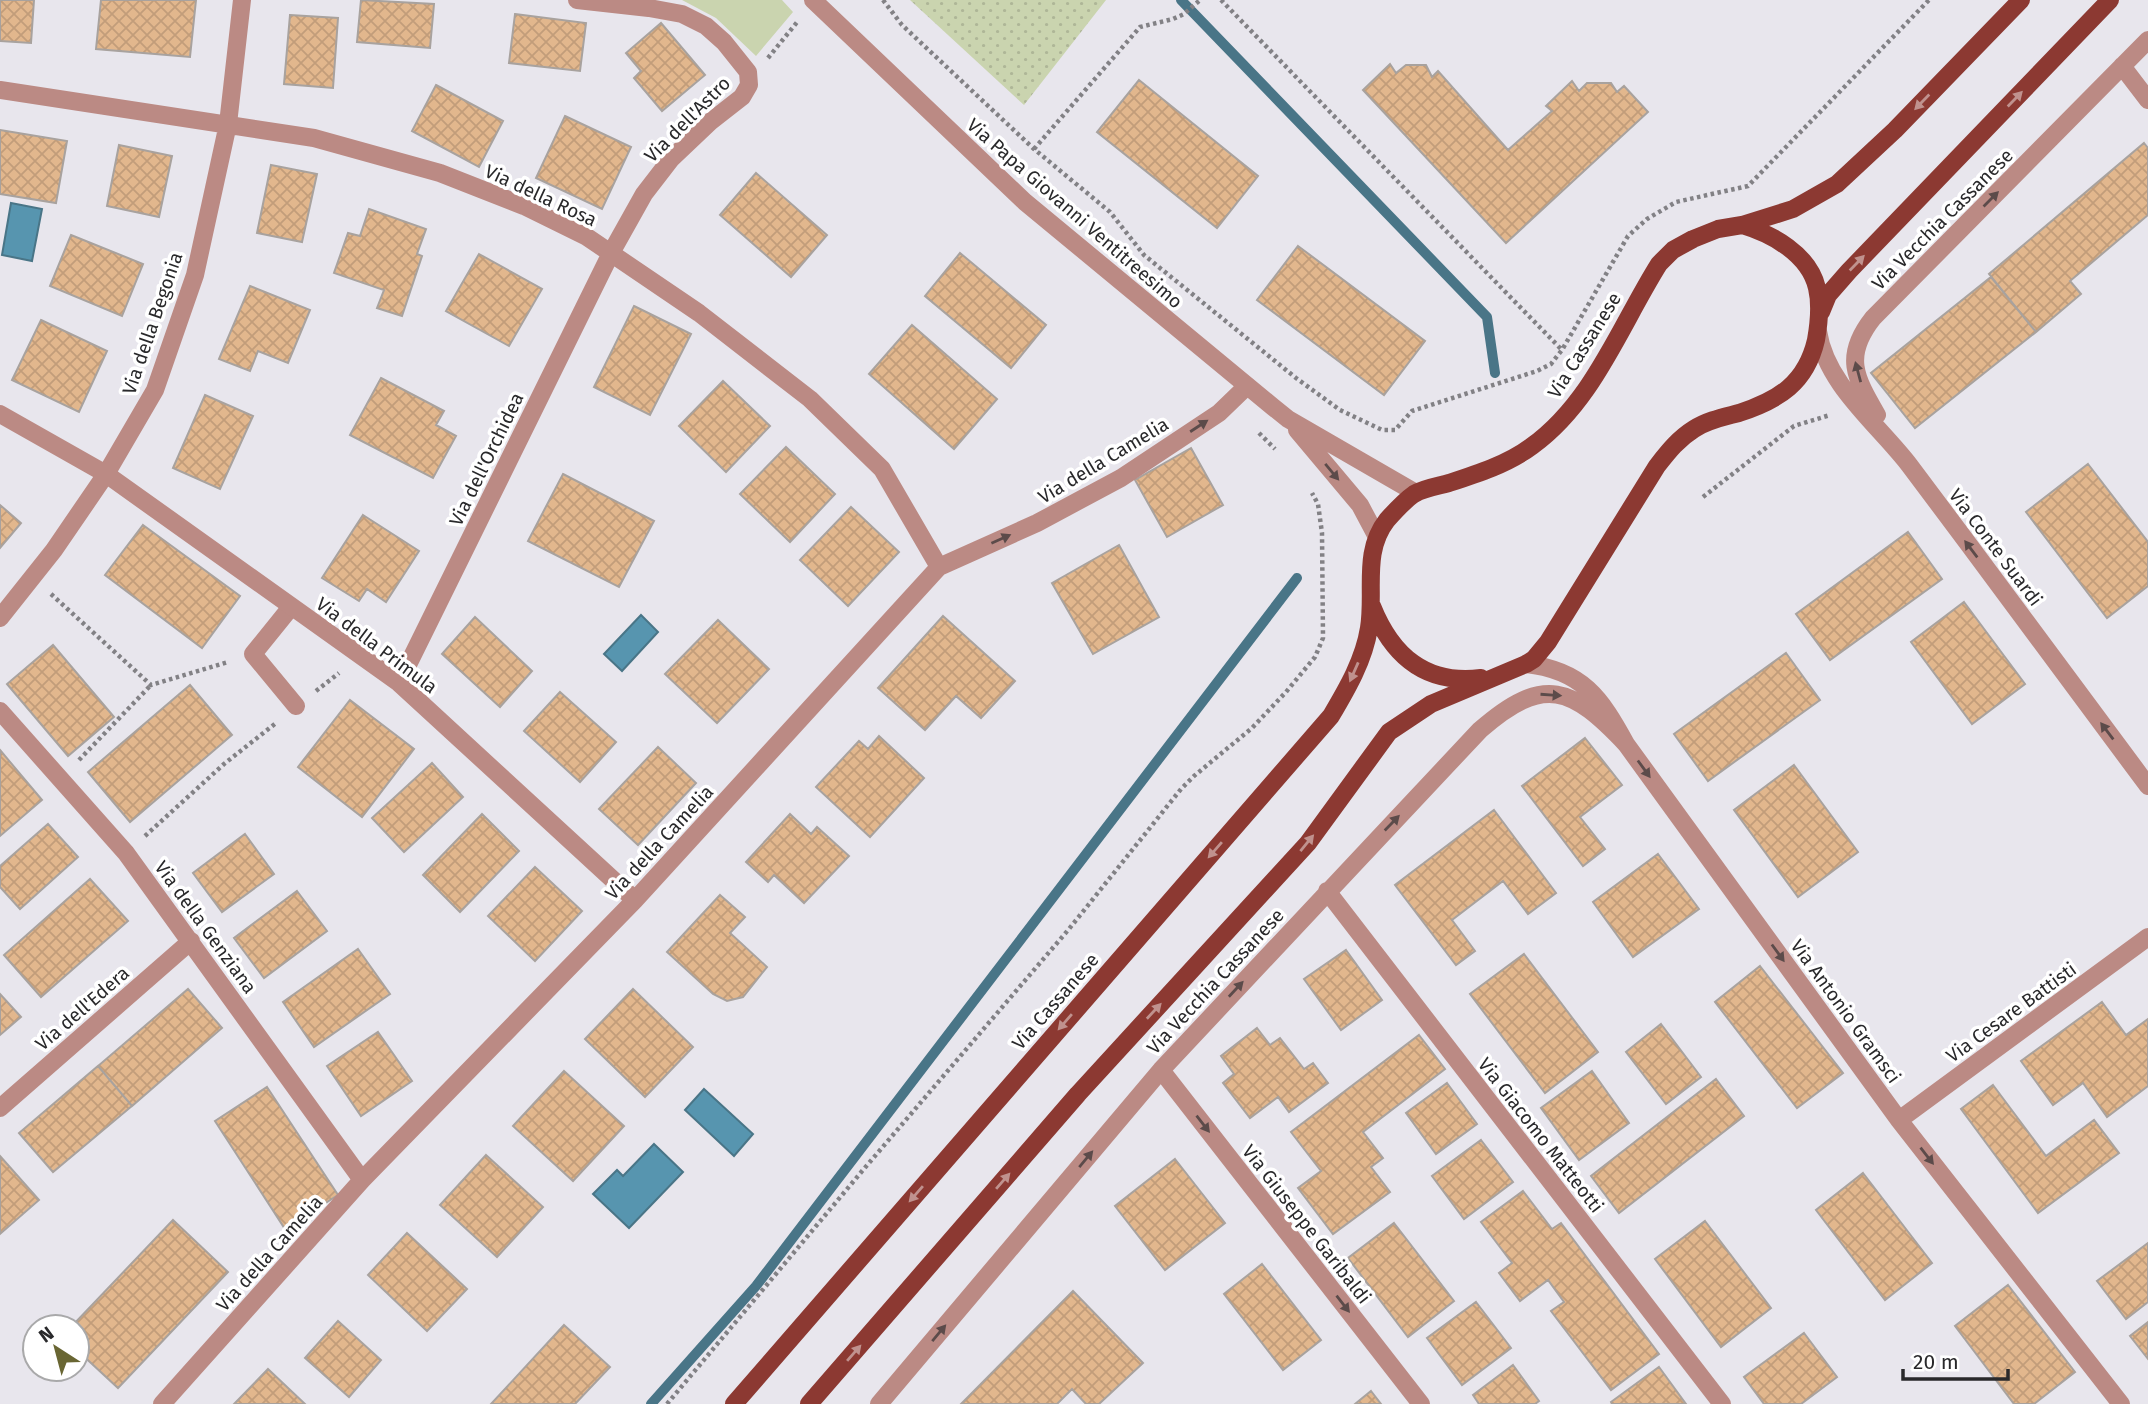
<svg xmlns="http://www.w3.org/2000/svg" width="2148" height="1404" viewBox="0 0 2148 1404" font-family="'Fira Sans',sans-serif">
<defs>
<pattern id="park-dots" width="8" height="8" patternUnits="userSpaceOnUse" patternTransform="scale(1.75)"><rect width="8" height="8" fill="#cad4af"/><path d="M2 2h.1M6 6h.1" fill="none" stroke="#aeb697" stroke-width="1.8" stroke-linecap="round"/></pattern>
<pattern id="building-cross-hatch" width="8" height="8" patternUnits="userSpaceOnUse" patternTransform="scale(1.75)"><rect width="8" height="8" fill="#e2b78d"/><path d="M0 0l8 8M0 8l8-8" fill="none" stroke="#c29d7a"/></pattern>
</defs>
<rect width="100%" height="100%" fill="#e8e6ed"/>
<path fill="#cad4af" d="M682,0h100l11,12 -37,44 -40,-38z"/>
<path fill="url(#park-dots)" d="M910,0h196l-82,105z"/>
<path fill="#5795af" stroke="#497587" stroke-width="2" d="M11,203l31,6 -10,52 -30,-6z
M641,615l17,17 -36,39 -18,-17z
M704,1089l49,45 -19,22 -49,-46z
M654,1144l29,28 -54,56 -36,-34 24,-24 6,6z"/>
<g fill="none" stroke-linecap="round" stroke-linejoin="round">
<path stroke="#497587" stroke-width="10" d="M1181,0l306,317 8,56
M651,1404l105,-118 541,-708"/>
</g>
<path fill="url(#building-cross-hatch)" stroke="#a8a29e" stroke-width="2" d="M0,0h34l-3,43 -31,-2z
M101,0h95l-6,57 -94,-8z
M361,0l73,4 -4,44 -73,-6z
M515,14l71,9 -6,48 -71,-8z
M290,15l48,3 -5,70 -49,-4z
M661,23l44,52 -43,36 -28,-33 7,-7 -15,-18z
M1390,64l6,9 10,-8h20l6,12 6,-6 70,79 44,-39 -6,-5 26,-25 7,10 8,-8h24l6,9 7,-6 24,26 -142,131 -143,-153z
M1139,80l119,96 -41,52 -120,-96z
M436,85l67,36 -24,46 -67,-36z
M565,116l66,31 -29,62 -66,-31z
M0,130l67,11 -11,62 -56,-9z
M2144,143l4,5v67l-78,66 11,13 -45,38 -47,-58z
M119,145l53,11 -13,61 -52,-11z
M271,165l46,9 -15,68 -45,-9z
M756,173l71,62 -36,42 -71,-62z
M369,209l57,20 -9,25 5,2 -20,60 -25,-8 7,-18 -50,-17 14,-40 12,3z
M71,235l72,29 -21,52 -72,-30z
M1298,246l127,95 -41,54 -127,-95z
M960,253l86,72 -35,43 -86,-72z
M479,254l63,35 -33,57 -63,-35z
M1991,277l45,55 -121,96 -44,-55z
M250,286l60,24 -22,53 -30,-12 -8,20 -31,-12z
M634,306l57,28 -41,81 -56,-28z
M41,320l66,31 -28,61 -67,-32z
M912,325l85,74 -43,50 -85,-75z
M381,378l63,33 -8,14 20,11 -23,42 -83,-43z
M723,381l47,45 -44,46 -47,-46z
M205,395l48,21 -33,73 -47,-21z
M786,447l49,47 -45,48 -50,-48z
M1191,448l32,57 -56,32 -32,-57z
M2088,464l60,78v44l-41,32 -81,-106z
M563,474l91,47 -35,66 -91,-46z
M0,505l21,18 -21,25z
M851,507l48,45 -51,54 -48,-46z
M363,515l56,36 -33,51 -19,-13 -8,12 -37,-23z
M143,525l97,71 -38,52 -97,-73z
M1908,532l34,47 -112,81 -34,-46z
M1119,545l40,72 -66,37 -41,-71z
M1964,602l61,82 -53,40 -61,-82z
M943,616l72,65 -34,37 -25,-22 -31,34 -47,-42z
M475,617l57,54 -32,36 -58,-53z
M718,620l51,49 -52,54 -52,-49z
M53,645l61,72 -46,39 -61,-72z
M1786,653l34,47 -112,81 -34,-47z
M190,685l42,50 -102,87 -42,-50z
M560,692l56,50 -36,40 -56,-51z
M350,700l64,49 -52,68 -64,-50z
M879,736l45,42 -54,59 -54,-50 43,-46 9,8z
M1585,738l37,47 -42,32 25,32 -22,17 -61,-80z
M658,747l38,36 -58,62 -39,-36z
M0,750l42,50 -42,36z
M432,763l31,34 -59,55 -32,-34z
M1794,765l64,87 -60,45 -64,-87z
M1494,810l62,83 -28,21 -25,-33 -51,39 23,31 -19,14 -61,-80z
M482,814l37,37 -59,61 -37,-37z
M790,814l21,20 6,-7 32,29 -45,47 -30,-28 -6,7 -22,-20z
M48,824l30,33 -58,52 -20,-22v-21z
M245,834l29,40 -52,38 -29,-39z
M1658,854l41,55 -66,48 -40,-55z
M535,867l47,44 -47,50 -47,-45z
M90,879l38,42 -87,76 -37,-42z
M297,891l30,40 -63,47 -30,-40z
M720,895l25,22 -15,16 37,34 -24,30 -16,4 -14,-7 -46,-42z
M358,949l32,45 -76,53 -31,-45z
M1346,950l36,50 -41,30 -37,-51z
M1524,954l74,98 -53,41 -75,-99z
M1760,966l83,107 -46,35 -82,-106z
M188,989l34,39 -90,78 -34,-40z
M633,989l60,58 -48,50 -60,-58z
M0,994l21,23 -21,18z
M2102,1002l24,33 22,-16v67l-41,31 -24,-34 -30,22 -32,-44z
M1661,1024l40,53 -35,27 -40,-52z
M1257,1028l13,17 10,-7 24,31 9,-6 15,20 -39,29 -11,-15 -28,21 -27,-35 11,-9 -13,-18z
M378,1032l34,49 -51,35 -34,-50z
M1419,1035l26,34 -82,63 20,26 -12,9 19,25 -57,42 -35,-46 23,-17 -30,-39z
M98,1066l34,40 -79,66 -34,-39z
M564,1071l60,55 -51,55 -60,-55z
M1592,1071l37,52 -50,37 -38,-52z
M1716,1079l28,37 -125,97 -28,-37z
M1447,1083l30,41 -41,30 -30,-41z
M1993,1085l53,71 48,-36 25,33 -81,60 -77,-104z
M267,1087l71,108 -53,34 -70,-108z
M1481,1140l32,42 -49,37 -32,-43z
M486,1155l57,52 -46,50 -57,-52z
M0,1156l39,44 -39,34z
M1175,1159l50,64 -60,47 -50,-64z
M1863,1173l69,90 -47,37 -69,-90z
M1523,1191l29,38 9,-6 98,131 -48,36 -60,-79 13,-9 -16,-22 -28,21 -21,-28 13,-10 -31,-41z
M173,1220l55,52 -110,116 -41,-38v-23h-6z
M1705,1221l66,87 -50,39 -66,-88z
M1394,1223l60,78 -46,36 -60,-79z
M407,1233l60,56 -40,42 -59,-56z
M2148,1243v59l-22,17 -29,-38z
M1262,1264l59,76 -38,30 -59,-76z
M2008,1285l67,87 -41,32h-20l-59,-78z
M1073,1291l70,72 -44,41h-13l-14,-15 -15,15h-96z
M1476,1302l35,46 -49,37 -35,-47z
M338,1321l43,39 -32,37 -44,-39z
M2148,1322v37l-18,-23z
M564,1325l46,42 -35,37h-84z
M1804,1333l33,44 -36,27h-37l-20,-27z
M1513,1365l26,36 -4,3h-56l-6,-9z
M1659,1367l27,37h-74l-1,-2z
M268,1369l37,35h-71z
M1371,1391l10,13h-26z"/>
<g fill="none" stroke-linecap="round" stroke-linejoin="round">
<path stroke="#828185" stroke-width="4.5" stroke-dasharray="3.5 3.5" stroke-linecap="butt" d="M883,0l19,25 132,124 76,63 34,43 152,123 44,32 42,20h13l17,-19 125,-40 14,-7 11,-14 66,-114 19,-17 29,-17 72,-16 181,-186
M1221,0l341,350
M768,58l30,-37
M1034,149l106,-122 33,-8 11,-5 16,-14
M1259,433l16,16
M1703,497l91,-71 36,-11
M51,594l100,91 77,-23
M316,691l23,-18
M79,760l72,-75
M145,836l79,-72 52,-41
M667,1404l196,-234 206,-241 112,-140 13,-13 58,-48 34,-36 29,-35 8,-19 -1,-105 -4,-29 -6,-11"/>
<path stroke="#bb8a84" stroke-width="18" d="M291,607l-38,47 43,52"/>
<path stroke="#bb8a84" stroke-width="18" d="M2122,66l26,34
M0,90l314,48 126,35 84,33 63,31 112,76 111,86 72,70 57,98
M1818,331c8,54 60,93 92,135 80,106 158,213 238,320
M0,414l106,60 293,209 236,217
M1877,415c-22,-38 -34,-59 -4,-97l275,-278
M0,618l54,-68 52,-76 49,-84 40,-115 33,-151 14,-124
M1526,664c56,6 75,34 100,80l273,376 222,284
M399,683l212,-430 33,-59 27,-35 39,-37 32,-25 7,-12 -1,-13 -24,-30 -18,-16 -24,-12 -33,-6 -72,-8
M0,711l126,142 236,327
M1327,891l395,513
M1161,1070l260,334
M0,1108l191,-167
M1899,1120l249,-183
M162,1404l200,-224 273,-280 304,-333 98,-44 84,-45 98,-65 28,-27
M879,1404l282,-334 319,-340c64,-56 92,-43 146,14"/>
<path stroke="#bb8a84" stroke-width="18" d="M813,0l212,202 248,205 15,12 128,74
M1297,430l63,75 17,32"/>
<path stroke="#8c3932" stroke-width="18" d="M1821,312l7,-17 21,-24 261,-271
M1372,606c20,50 54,79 109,72
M734,1404l597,-688c16,-27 33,-56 38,-88 6,-37 -7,-76 18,-108 8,-9 17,-19 27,-26 10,-6 24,-8 35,-11 28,-9 59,-19 83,-37 61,-44 88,-120 127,-182l14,-14 20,-11 25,-10 24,-4 51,-16 44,-25 58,-54 126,-130
M809,1404l269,-310 230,-251 81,-111 42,-28 95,-40 8,-5 14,-17 109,-176c11,-14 21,-27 37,-37 14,-9 30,-12 45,-16 40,-13 67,-30 77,-73 3,-17 5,-35 1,-52 -8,-34 -45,-54 -75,-63"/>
</g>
<defs><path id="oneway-solid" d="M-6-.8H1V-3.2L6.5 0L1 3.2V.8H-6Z" transform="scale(1.75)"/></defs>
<g fill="#c0928e">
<use href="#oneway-solid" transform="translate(2015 99) rotate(-46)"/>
<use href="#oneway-solid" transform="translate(1922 102) rotate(134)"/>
<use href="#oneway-solid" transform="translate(1857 263) rotate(-46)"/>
<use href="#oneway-solid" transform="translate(1354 672) rotate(114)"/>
<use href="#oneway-solid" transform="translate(1307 843) rotate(-51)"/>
<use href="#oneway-solid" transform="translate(1215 850) rotate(131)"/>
<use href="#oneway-solid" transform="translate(1154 1011) rotate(-47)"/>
<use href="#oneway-solid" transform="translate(1065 1022) rotate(131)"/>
<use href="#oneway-solid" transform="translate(1003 1181) rotate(-49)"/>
<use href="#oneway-solid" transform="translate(916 1194) rotate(131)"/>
<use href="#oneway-solid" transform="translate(854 1353) rotate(-49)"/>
</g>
<g fill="#5c4b4a">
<use href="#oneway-solid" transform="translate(1991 199) rotate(-45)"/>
<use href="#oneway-solid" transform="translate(1858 372) rotate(-105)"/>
<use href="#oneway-solid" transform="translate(1199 426) rotate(-33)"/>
<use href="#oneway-solid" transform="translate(1332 472) rotate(50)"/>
<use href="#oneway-solid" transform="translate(1001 539) rotate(-24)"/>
<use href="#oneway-solid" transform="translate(1971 549) rotate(-127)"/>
<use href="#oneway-solid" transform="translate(1551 695) rotate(4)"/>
<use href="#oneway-solid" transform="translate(2107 731) rotate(-127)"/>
<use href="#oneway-solid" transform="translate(1644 769) rotate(54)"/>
<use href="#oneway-solid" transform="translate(1392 823) rotate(-46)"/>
<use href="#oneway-solid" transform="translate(1778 953) rotate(54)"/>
<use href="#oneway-solid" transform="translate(1236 989) rotate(-47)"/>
<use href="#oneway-solid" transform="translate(1203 1124) rotate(52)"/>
<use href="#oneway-solid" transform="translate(1927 1156) rotate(52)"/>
<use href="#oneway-solid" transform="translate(1086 1159) rotate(-50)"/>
<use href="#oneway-solid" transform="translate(1343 1304) rotate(52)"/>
<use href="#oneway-solid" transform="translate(939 1333) rotate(-50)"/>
</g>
<g text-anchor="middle" stroke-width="7" stroke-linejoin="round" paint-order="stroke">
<g font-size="19" fill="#29292b" stroke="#fff">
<text transform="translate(687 119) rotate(-45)" y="7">Via dell'Astro</text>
<text transform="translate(541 195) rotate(25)" y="7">Via della Rosa</text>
<text transform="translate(1075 213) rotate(41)" y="7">Via Papa Giovanni Ventitreesimo</text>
<text transform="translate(1942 219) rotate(-45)" y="7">Via Vecchia Cassanese</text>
<text transform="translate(152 323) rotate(-71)" y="7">Via della Begonia</text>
<text transform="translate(1584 345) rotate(-58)" y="7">Via Cassanese</text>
<text transform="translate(486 459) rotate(-64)" y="7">Via dell'Orchidea</text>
<text transform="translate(1103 460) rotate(-31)" y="7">Via della Camelia</text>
<text transform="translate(1996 547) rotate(53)" y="7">Via Conte Suardi</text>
<text transform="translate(377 645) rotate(37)" y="7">Via della Primula</text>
<text transform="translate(659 842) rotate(-47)" y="7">Via della Camelia</text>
<text transform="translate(206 927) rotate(54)" y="7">Via della Genziana</text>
<text transform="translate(1215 981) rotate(-47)" y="7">Via Vecchia Cassanese</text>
<text transform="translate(1055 1001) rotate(-49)" y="7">Via Cassanese</text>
<text transform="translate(82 1008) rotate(-41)" y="7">Via dell'Edera</text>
<text transform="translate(1846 1011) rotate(54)" y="7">Via Antonio Gramsci</text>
<text transform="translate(2011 1012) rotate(-36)" y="7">Via Cesare Battisti</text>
<text transform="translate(1541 1135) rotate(52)" y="7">Via Giacomo Matteotti</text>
<text transform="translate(1307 1224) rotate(52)" y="7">Via Giuseppe Garibaldi</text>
<text transform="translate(269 1253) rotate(-48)" y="7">Via della Camelia</text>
</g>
</g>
<g transform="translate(56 1348) rotate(324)"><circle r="33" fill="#ffffff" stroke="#a9a9aa" stroke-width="2"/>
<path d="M0-5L12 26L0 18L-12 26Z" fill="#696633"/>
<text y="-10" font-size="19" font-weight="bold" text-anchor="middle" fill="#29292b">N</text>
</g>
<path d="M1903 1369v10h105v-10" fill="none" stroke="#29292b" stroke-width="3.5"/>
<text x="1913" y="1369" font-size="21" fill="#29292b" stroke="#ffffff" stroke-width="5" paint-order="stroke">20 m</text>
</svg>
